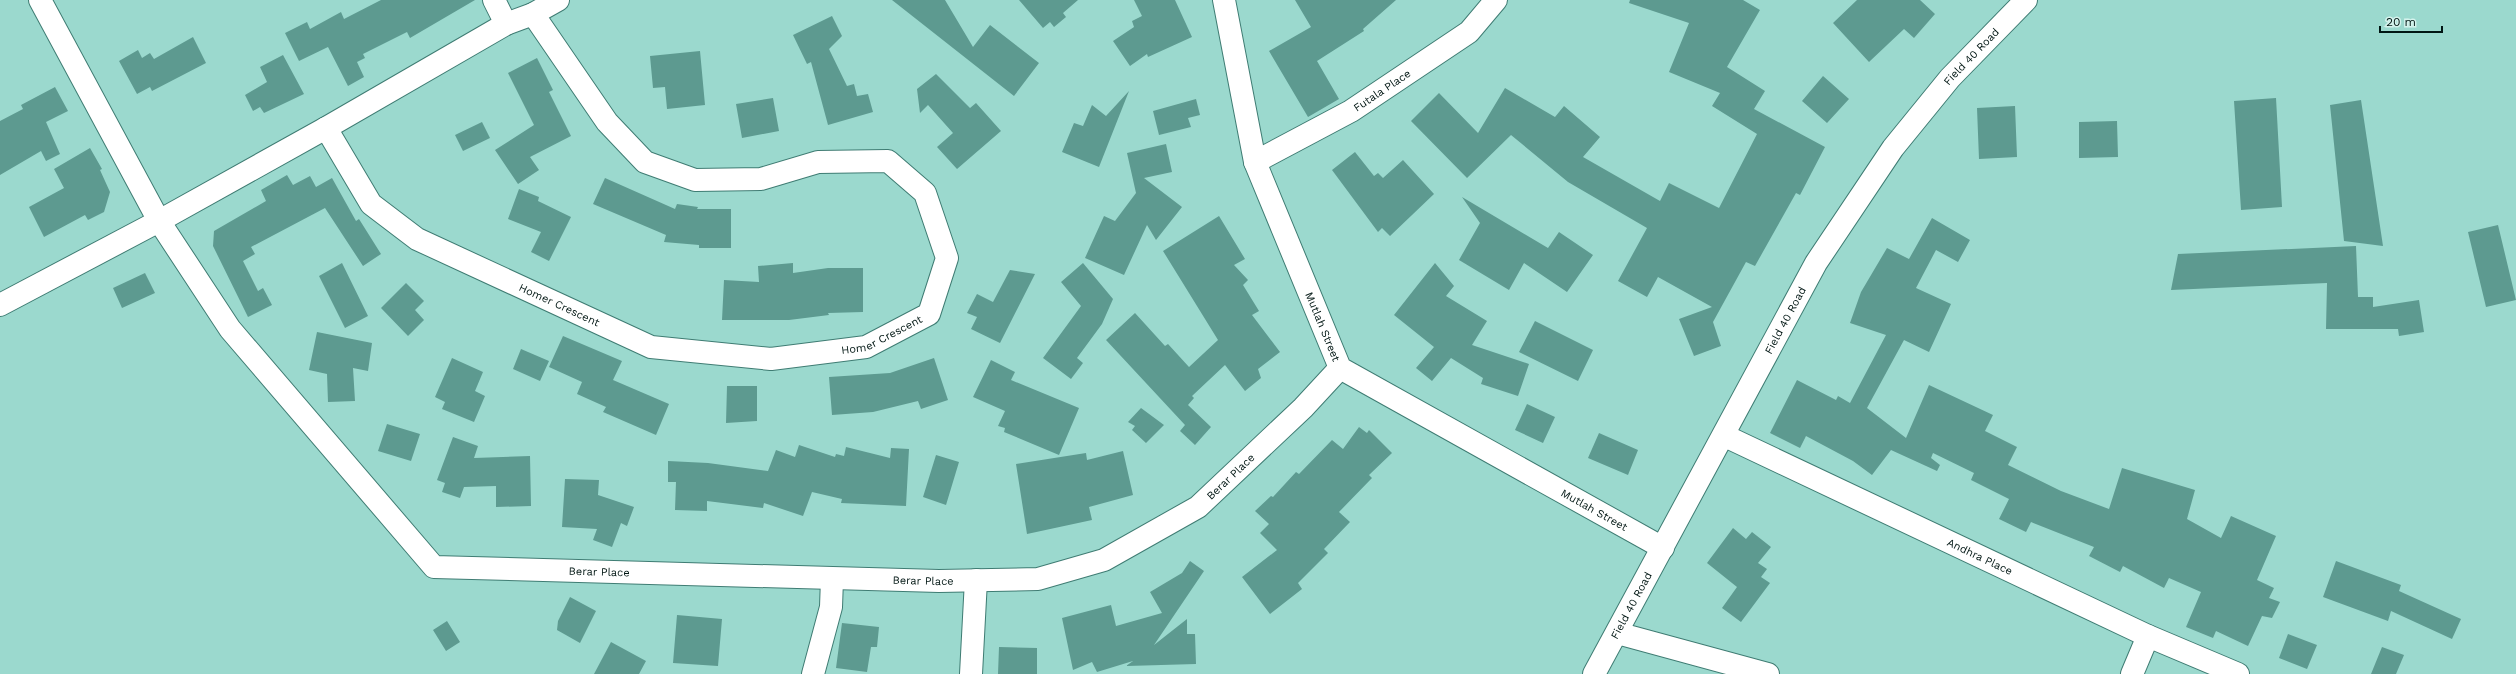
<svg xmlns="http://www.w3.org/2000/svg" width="2516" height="674" viewBox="0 0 2516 674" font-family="'Work Sans',sans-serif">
<rect width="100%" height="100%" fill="#9bd9ce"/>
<path fill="#5d9a90" d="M381,0h94l-65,38 -3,-6 -44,22 2,4 -8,4 7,15 -16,9 -20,-39 -29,14 -14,-28 22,-11 3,7 31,-17 3,7z
M892,0h53l28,47 17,-22 49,38 -25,33z
M1019,0h59l-15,13 3,4 -12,10 -4,-5 -7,6z
M1134,0h41l17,37 -44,20 -1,-3 -17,12 -17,-25 21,-14 -2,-6 10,-5z
M1295,0h101l-33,29 1,2 -47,30 22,38 -31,18 -39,-66 42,-24z
M1630,0h113l17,10 -33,57 38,24 -11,18 71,38 -25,48 -4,-2 -41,73 -9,-4 -33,60 8,24 -27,10 -15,-37 33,-12 -54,-30 -11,20 -29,-16 29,-53 -79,-46 -57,-47 -44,43 -56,-57 28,-28 39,40 27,-45 50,29 9,-11 36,31 -17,20 77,44 9,-18 50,25 38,-74 -45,-28 8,-13 -51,-21 20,-49 -60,-20z
M1857,0h63l15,14 -21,24 -10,-9 -35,33 -36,-39z
M832,16l10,20 -13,13 18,37 7,-2 3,12 11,-2 5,18 -45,13 -17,-63 -4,2 -14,-29z
M193,37l13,26 -54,28 -2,-4 -13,7 -18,-33 19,-11 4,8 8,-5 4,6z
M700,51l5,54 -38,4 -2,-22 -12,1 -3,-32z
M283,55l21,39 -40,19 -4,-6 -7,4 -8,-16 22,-13 -7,-15z
M537,58l16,32 -4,2 22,44 -41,21 9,13 -21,14 -23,-34 39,-25 -26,-52z
M936,74l34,34 6,-5 25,28 -44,38 -20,-22 16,-14 -25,-28 -8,8 -3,-24z
M1823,76l26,23 -22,24 -25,-22z
M55,87l13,24 -22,11 14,32 -14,7 -5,-10 -41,24v-54l23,-12 -2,-4z
M1129,91l-30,76 -37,-15 12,-29 9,3 9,-21 14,11z
M773,98l6,33 -37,7 -6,-34z
M2276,98l6,109 -41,3 -7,-109z
M1196,99l4,16 -12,3 3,9 -32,8 -6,-24z
M2361,100l22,146 -39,-5 -14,-136z
M2015,106l2,51 -38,2 -2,-51z
M2117,121l1,36 -39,1v-36z
M482,122l8,16 -27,13 -8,-16z
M1166,144l6,28 -28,6 38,29 -26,33 -9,-15 -23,50 -39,-17 19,-42 11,5 21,-28 -9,-40z
M90,148l12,21 -2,1 10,22 -6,20 -16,8 -3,-5 -41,22 -15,-30 35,-19 -10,-19z
M1355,152l19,24 4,-3 5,5 20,-18 31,34 -44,42 -8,-8 -4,4 -46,-62z
M287,175l6,10 17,-9 6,11 16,-9 24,43 3,-2 22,35 -18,12 -38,-58 -74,39 4,7 -12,7 15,30 5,-3 9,17 -24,12 -35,-71 1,-15 52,-30 -5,-11z
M605,178l70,31 2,-5 21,3 -1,2h34v39h-32v-3l-35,-3 2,-7 -73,-31z
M519,189l20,8 -1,4 33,16 -22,44 -18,-9 10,-20 -33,-13z
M1462,197l86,51 11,-16 34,23 -26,37 -43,-29 -15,27 -50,-30 21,-37z
M1219,216l26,43 -11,6 14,15 -5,5 16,26 -7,4 28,37 -22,17 3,9 -16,13 -20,-26 -33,31 2,2 -6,7 23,22 -16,18 -15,-14 5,-6 -79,-85 29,-27 30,33 3,-2 21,23 29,-27 -55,-89z
M1932,218l38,22 -12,22 -22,-12 -20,38 35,16 -22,48 -25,-12 -37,68 39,30 23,-53 64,30 -8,16 32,16 -9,18 53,26 48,18 13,-41 73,22 -8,29 34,19 10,-22 45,20 -19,44 17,8 -5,10 11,4 -8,16 -10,-2 -14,30 -32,-15 -3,7 -27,-11 15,-35 -32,-14 -5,10 -41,-22 -3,6 -31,-16 5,-9 -63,-25 -5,10 -27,-13 10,-20 -38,-19 3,-7 -41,-20 -2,5 9,7 -3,6 -46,-21 -19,25 -19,-14 -47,-25 -6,12 -30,-15 27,-53 39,20 2,-4 12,7 36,-68 -36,-12 11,-31 26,-44 22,11z
M2498,225l18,75 -30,7 -18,-75z
M2356,246l2,51h15v10l46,-7 5,32 -25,4 -1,-7h-72l1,-46 -156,7 7,-36z
M342,263l26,53 -23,12 -26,-52z
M793,263v10l35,-5h35v44l-35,1 1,2 -40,5h-67l2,-40 35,2 -1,-16z
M1083,263l30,36 -11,25 -25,34 6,5 -12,16 -28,-21 38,-52 -20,-24z
M1435,263l19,23 -8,10 41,25 -15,24 57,19 -11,32 -37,-12 2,-6 -32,-20 -19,23 -16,-13 18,-21 -40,-32z
M1010,270l25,4 -35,69 -29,-14 6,-12 -10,-4 10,-19 16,8z
M145,273l10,20 -33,15 -9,-20z
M406,283l18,18 -9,9 9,10 -16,16 -27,-28z
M1535,321l58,29 -15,31 -59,-29z
M317,332l55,11 -4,28 -15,-3 2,33 -27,1 -1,-28 -18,-4z
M563,336l59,25 -9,19 56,24 -13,31 -53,-23 3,-5 -29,-13 5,-12 -33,-15z
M521,349l28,12 -9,20 -27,-12z
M452,358l31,14 -8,19 10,5 -11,26 -32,-13 3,-7 -10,-5z
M934,358l14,42 -27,9 -3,-8 -45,11 -41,3 -3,-38 61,-4z
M991,360l24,12 -4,8 68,28 -20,47 -55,-23 1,-4 -7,-2 7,-15 -32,-14z
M727,386h30v35l-31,2z
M1527,404l28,13 -12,26 -28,-13z
M1141,408l23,17 -18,18 -14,-13 3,-4 -7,-4z
M387,424l33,10 -9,27 -33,-10z
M1359,427l8,6 2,-3 23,23 -23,22 3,3 -33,34 11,10 -26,27 4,4 -30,30 4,6 -32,25 -28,-37 35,-27 -17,-17 9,-9 -14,-13 16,-15 2,1 23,-25 3,2 33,-34 11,9z
M1599,433l39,17 -10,25 -40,-17z
M453,437l25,9 -4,12 56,-2 1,50 -35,1v-21l-32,1 -4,11 -18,-6 3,-9 -8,-3z
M799,445l36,12 1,-3 8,2 2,-9 44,11 1,-10 18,1 -3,57 -65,-3 1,-4 -30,-7 -9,24 -39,-13 -1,5 -56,-7v10l-32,-1 1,-28h-8v-21l40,2 60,8 8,-21 19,7z
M1123,451l10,44 -44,12 3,13 -65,14 -11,-70 70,-11 1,7z
M936,455l23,7 -13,43 -23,-8z
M565,479l34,1 -1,15 36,12 -7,19 -6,-3 -9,24 -19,-7 4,-11 -35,-2z
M1733,528l13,11 6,-7 19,15 -13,16 9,6 -6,8 9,6 -29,39 -19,-14 15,-21 -30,-24z
M1190,561l14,10 -50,74 33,-26v15h8l1,30 -70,2 7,-5 -36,11 -5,-10 -19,8 -11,-52 49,-13 5,21 46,-13 -12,-21 32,-19z
M2336,561l65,24 -2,6 62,28 -9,20 -61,-28 -3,10 -65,-24z
M570,597l26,14 -16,32 -23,-13 1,-9z
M677,615l45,4 -4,47 -45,-3z
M447,621l13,21 -14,9 -13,-21z
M842,623l37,4 -2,20h-6l-4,25 -31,-4z
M2288,634l29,11 -10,24 -28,-11z
M611,642l35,19 -7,13h-45z
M999,647l38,1v26h-39z
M2382,647l22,8 -8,19h-25z"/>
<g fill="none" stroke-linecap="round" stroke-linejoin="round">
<defs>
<g id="minor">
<path id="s1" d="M40,0l119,221 71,108 204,238 505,14 99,-2 66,-19 94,-53 105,-99 37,-40"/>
<path d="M494,0l12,24"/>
<path id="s2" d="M1224,0l31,162 85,206 323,180"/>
<path id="s3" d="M326,128l45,76 46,35 234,108 120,12 95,-12 63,-33 18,-56 -22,-65 -37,-32 -70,1 -57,17 -66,1 -50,-18 -38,-40 -74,-108"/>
<path id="s4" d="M1255,162l96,-51 118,-79 27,-32"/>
<path d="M0,305l159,-84 167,-93 180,-104 27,-10 25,-14"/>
<path id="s5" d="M1725,436l423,200 90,38"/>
<path d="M1617,633l151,41"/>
<path d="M813,674l18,-67 1,-28"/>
<path d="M971,674l5,-94"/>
<path id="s6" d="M1594,674l222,-411 77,-115 57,-70 76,-78"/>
<path d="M2132,674l16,-38"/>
</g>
</defs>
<use href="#minor" stroke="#3f7c73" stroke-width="24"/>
<use href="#minor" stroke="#fff" stroke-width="22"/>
</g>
<g text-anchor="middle" stroke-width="3" stroke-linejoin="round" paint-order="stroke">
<g font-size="11" fill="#001613" stroke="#d5f3ed">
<text dy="4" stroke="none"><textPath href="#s6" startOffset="726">Field 40 Road</textPath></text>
<text dy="4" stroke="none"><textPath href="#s4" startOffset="146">Futala Place</textPath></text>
<text dy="4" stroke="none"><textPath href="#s3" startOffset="303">Homer Crescent</textPath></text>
<text dy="4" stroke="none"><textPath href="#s6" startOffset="402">Field 40 Road</textPath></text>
<text dy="4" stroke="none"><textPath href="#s2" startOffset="343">Mutlah Street</textPath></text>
<text dy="4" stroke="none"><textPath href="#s3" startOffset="639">Homer Crescent</textPath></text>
<text dy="4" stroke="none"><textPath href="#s1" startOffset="1519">Berar Place</textPath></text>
<text dy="4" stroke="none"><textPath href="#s2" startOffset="679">Mutlah Street</textPath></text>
<text dy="4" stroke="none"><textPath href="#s5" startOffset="282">Andhra Place</textPath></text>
<text dy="4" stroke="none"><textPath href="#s1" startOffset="859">Berar Place</textPath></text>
<text dy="4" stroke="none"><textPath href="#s1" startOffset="1183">Berar Place</textPath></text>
<text dy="4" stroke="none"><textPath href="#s6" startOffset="78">Field 40 Road</textPath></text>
</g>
</g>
<path d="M2380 26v6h62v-6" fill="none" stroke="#001613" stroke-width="2"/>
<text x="2386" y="26" font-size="12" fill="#001613" stroke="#d5f3ed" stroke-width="3" paint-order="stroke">20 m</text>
</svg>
